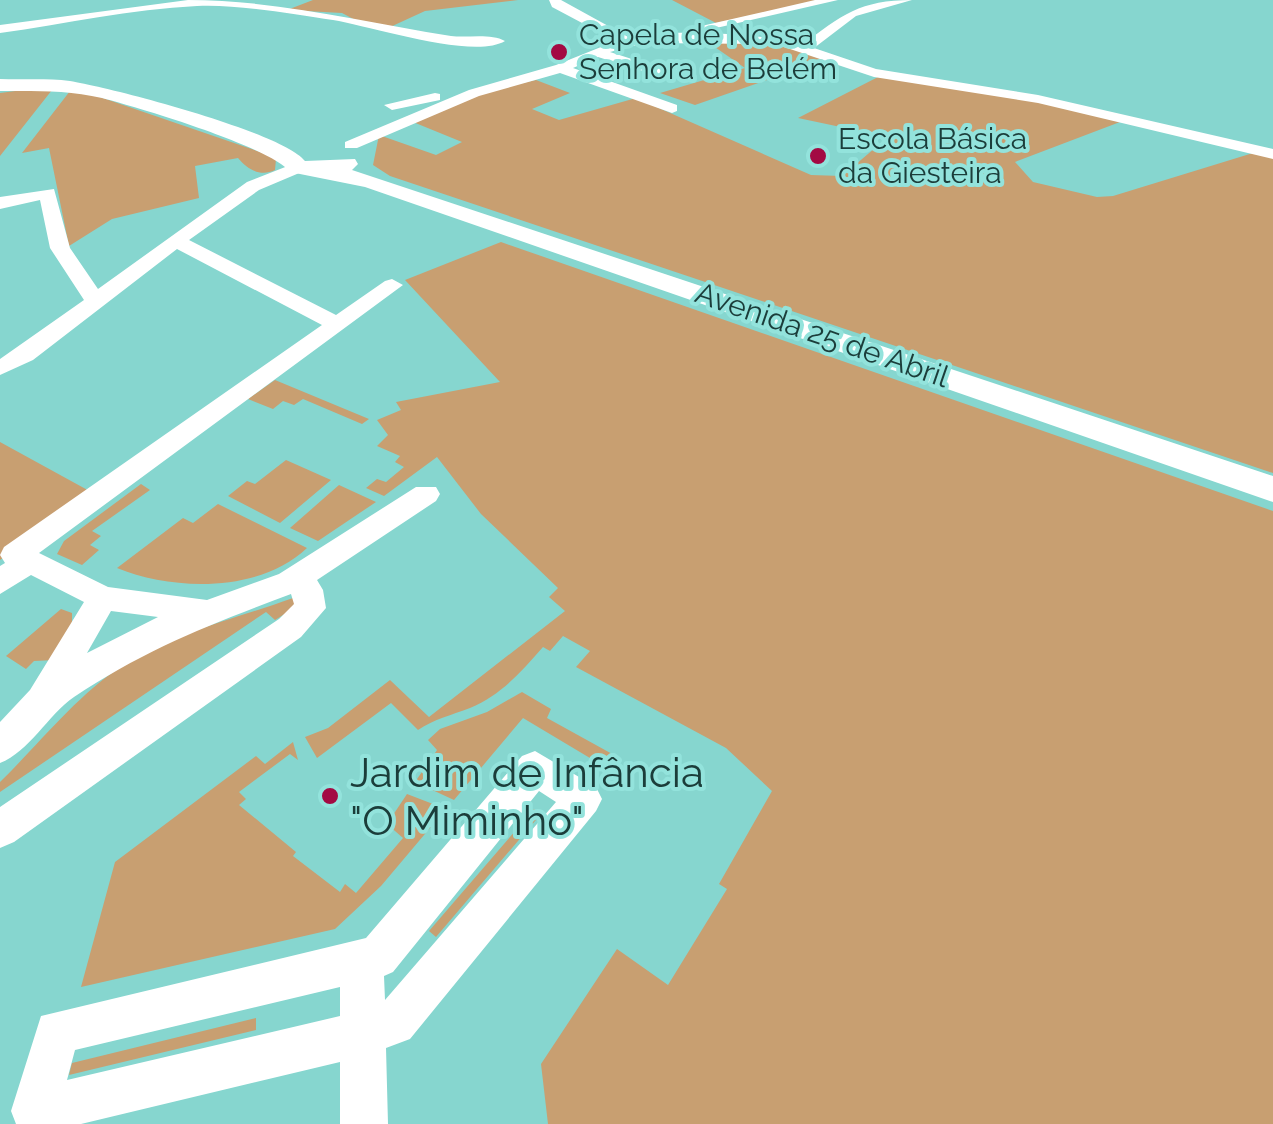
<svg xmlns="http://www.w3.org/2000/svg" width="1273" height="1124" viewBox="0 0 1273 1124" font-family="Raleway,sans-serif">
<rect width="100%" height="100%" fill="#86d6cf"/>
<path fill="#c89f71" d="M313,0h205l-93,11 -37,17 -27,-5 -19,-10 -55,-3z
M672,0h152l-108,23z
M774,42l50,18 -129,45 -35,-12 85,-25 -36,-25z
M878,77l169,26 73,19 -105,40 18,20 64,15 16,-1 140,-43 20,4v316l-883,-297 -17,-11 6,-30 57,20 26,-13 -49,-20 65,-29 58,-13 34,13 -38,16 27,11 77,-22 175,77 31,1 46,-39 -90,-19z
M23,90h29l-52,66v-63z
M70,91l27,5 169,58 10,5 -1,11c-14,7 -27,0 -37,-12l-43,8 4,32 -87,21 -43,27 -20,-98 -27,5z
M501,242l772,269v613h-725l-7,-60 76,-115 51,36 59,-96 -8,-5 53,-93 -46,-43 -150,-81 14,-16 -27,-15 -13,15 -7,-4c-22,25 -42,48 -73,61 -18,7 -36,11 -52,22l-27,-27 -74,55 -12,-21 23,-9 62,-48 39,37 136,-106 -16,-14 9,-9 -77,-74 -44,-57 -53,39 -18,-8 11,-9 9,3 18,-15 -9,-5 5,-6 -23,-10 11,-11 -11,-15 24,-10 -5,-8 104,-20 -95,-102z
M275,380l94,39 -7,5 -59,-25 -9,6 -11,-4 -10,8 -25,-10z
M0,442l93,51 -93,67z
M286,460l45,20 -51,43 -52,-27 19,-15 8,3z
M141,484l9,6 -58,41 9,5 -11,9 9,5 -17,15 -25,-11 7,-13z
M339,485l37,17 -58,39 -28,-13z
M218,504l89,44c-47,45 -134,43 -190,20l66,-50 10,5z
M293,598l3,9 -21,13 -9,-8 -266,180v-10c39,-38 76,-86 122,-116 49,-33 116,-48 171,-68z
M61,609l11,4v10l-16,37 -22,1 -8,8 -20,-13z
M522,692l29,17 -4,9 67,37 -9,12 -82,-49 -69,82 -39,-18 22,-32 -9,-10 12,-11 47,-17z
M293,742l5,18 -8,-6 -51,38 7,7 -7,6 57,47 -3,4 47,36 5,-8 11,9 47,-55 -16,-14 20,-30 39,15 -65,77 -46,43 -254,58 34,-125 141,-106 9,8z
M534,809l7,5 -105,123 -7,-6z
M256,1018v12l-187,45 3,-12z"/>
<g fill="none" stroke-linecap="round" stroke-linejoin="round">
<path fill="#fff" fill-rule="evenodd" d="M188,0c89,0 175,22 263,36 17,2 40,-3 54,5 -31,19 -135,-15 -172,-21 -40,-6 -96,-16 -136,-14 -66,3 -132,18 -197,27v-8z
M549,0h12l69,38c33,-10 137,-5 172,7 40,-30 58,-45 110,-45l-56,16 -42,32 62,21 162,26 235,54v10l-235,-56 -164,-26 -99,-33 -131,-1 -34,9 56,18 19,-4 7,4 -27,8 -67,-21 -25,11 104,37v6l-5,2 -112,-40 -81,23 -122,52h-12v-6l124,-52 87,-25 60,-24 -64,-34z
M815,0h23l-135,31 -6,-4z
M435,93l5,1v6l-48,10 -8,-5z
M298,162l6,1v8l-45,19 -70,50 147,75 49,-34 7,-2 11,6 -364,268 69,34 99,13 72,-26 137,-87h20l4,7 -4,7 -119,79 6,10 3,18 -25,29 -287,205 -14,6v-41l279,-188 15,-15 -3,-10c-80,30 -145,55 -217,103 -26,18 -45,55 -74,66v-41l30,-32 54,-88 -53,-27 -31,19v-28l5,-3 -5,-8 4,-8 318,-222 -145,-76 -144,111 -33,15v-16l84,-59 -34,-52 -10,-48 -40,9v-12l54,-8 16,59 28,41 149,-107zM111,611l47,6 -71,36z
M535,751l61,36 6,12 -6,12 -186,228 -24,9 2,76h-48v-62l-259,62h-65l-5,-13 30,-95 325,-78 156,-182zM539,791l17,11 -171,198 -1,-24 9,-4zM340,987v29l-273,64 8,-30z"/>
<path fill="#fff" fill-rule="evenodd" d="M0,79c23,1 47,-1 70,2 42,7 212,51 235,80l50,-2 3,5 -6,6 921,306v26l-908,-315 -75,-15c-19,-25 -153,-65 -188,-74 -34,-8 -68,-7 -102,-7z"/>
</g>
<g fill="#a30a43" stroke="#93e3dc" stroke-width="4">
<circle cx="559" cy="52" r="10"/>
<circle cx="818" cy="156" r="10"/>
<circle cx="330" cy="796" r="10"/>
</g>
<g text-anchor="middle" stroke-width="8" stroke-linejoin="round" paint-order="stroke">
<g font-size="30" fill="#1b3d3a" stroke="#93e3dc" text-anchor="start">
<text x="579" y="45">Capela de Nossa<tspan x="579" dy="34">Senhora de Belém</tspan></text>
<text x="838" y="149">Escola Básica<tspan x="838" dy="34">da Giesteira</tspan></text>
</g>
<g font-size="30" fill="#1b3d3a" stroke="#93e3dc">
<text transform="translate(822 335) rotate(19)" y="10">Avenida 25 de Abril</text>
</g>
<g font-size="42" fill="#1b3d3a" stroke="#93e3dc" text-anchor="start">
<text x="350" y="787">Jardim de Infância<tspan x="350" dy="48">"O Miminho"</tspan></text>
</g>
</g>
</svg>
